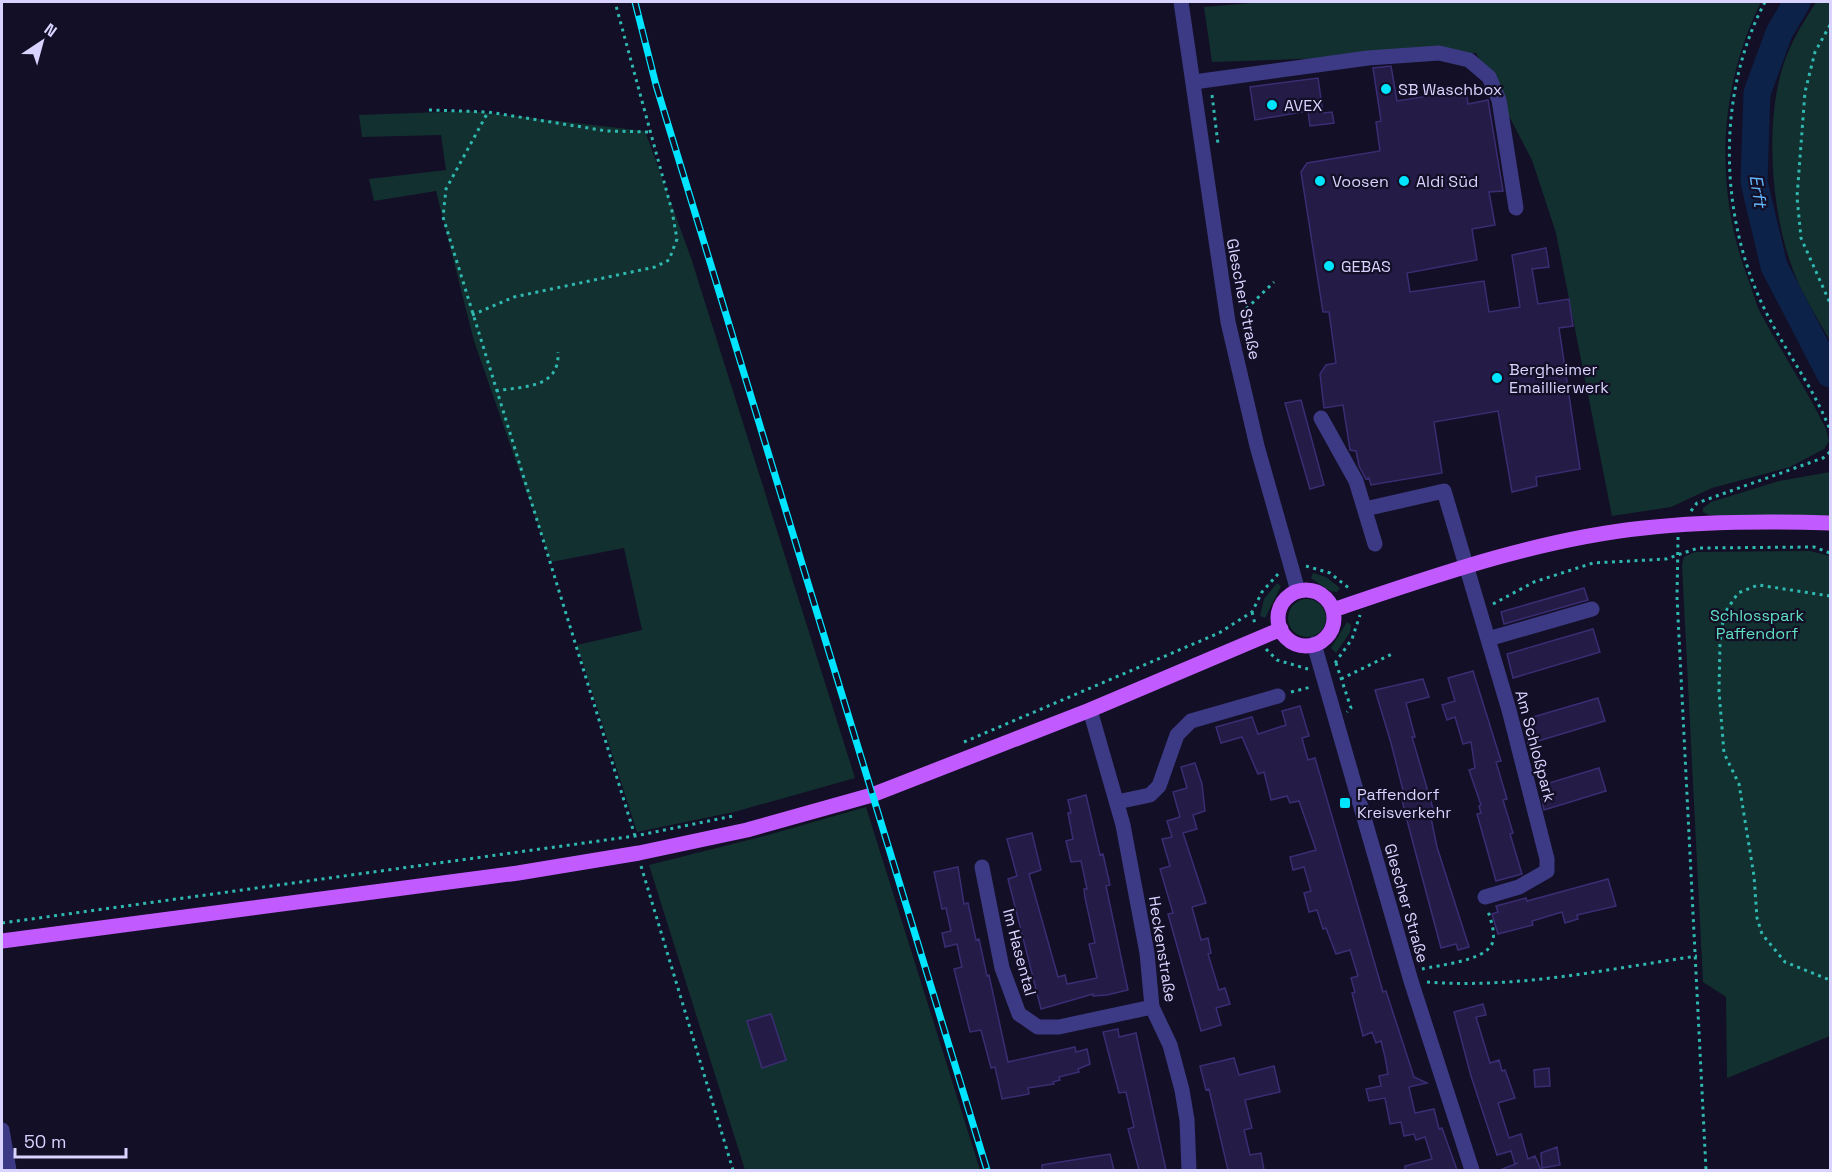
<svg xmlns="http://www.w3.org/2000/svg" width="1832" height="1172" viewBox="0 0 1832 1172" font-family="'Space Grotesk',sans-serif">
<rect width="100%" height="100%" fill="#130f26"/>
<path fill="#12302f" d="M1262,2h499c-42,85 -47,184 -14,274 5,12 8,26 14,38 21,39 46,76 65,115l3,12 -5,8 -34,18 -78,21 -41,19 -59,9 -56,-283 -24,-73 -56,-107 -264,9 -8,-55z
M1816,2h14v339c-13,-24 -29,-48 -38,-74 -22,-59 -29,-159 -3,-217 7,-17 18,-33 27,-48z
M470,111l175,20 46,127 164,520 -121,34 -97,20 -60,-187 65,-15 -18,-82 -73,14 -77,-221 -38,-150 -62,10 -5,-22 77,-9 -5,-35 -79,2 -3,-22z
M1830,472v45l-121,-2 -6,-3v-4l8,-6 68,-21z
M1810,551l20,5v480l-103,42 -1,-81 -23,-15 -21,-417 2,-8 11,-5z
M1313,573l13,4 14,11 -3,4 -7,-1 -19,-13z
M1277,583l4,3 -16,32 -5,-2 4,-17z
M1288 618a19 19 0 1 1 38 0a19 19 0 1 1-38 0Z
M1347,622l4,3 -1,7 -14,21 -5,-5z
M866,807l114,363h-235l-96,-305 119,-30z"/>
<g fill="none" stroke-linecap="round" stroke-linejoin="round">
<path stroke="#0c2248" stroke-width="27" d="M1797,2l-18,31 -22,60 -3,89 20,84 56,108"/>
</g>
<path fill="#241b47" stroke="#3b2d73" stroke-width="1.5" d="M1391,66l6,35 69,-11 2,14 20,-4 15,91 -14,1 6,33 -23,4 5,31 -70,13 3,19 74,-11 5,31 31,-5 -8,-52 34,-7 3,19 -17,2 6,35 31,-5 4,27 -14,2 21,141 -44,8 1,9 -25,6 -14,-81 -64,11 8,51 -71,12 -2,-7 -3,1 -7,-13 -3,-15 -6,-1 -7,-45 -19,3 -4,-34 6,-9 10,-2 -7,-51h-6l-22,-140 6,-9 73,-12 -4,-29 5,-1 -8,-53z
M1318,78l5,35 9,-1 2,11 -24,3 -2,-15 -53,9 -5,-33z
M1301,400l23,85 -14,4 -25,-86z
M1584,588l4,12 -84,24 -3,-12z
M1593,629l7,23 -87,26 -6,-24z
M1473,671l28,90 -5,1 11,37 -4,1 10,33 -3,1 12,40 -26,7 -19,-67 4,-1 -2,-7 2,-1 -12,-35 6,-2 -4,-26 -8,2 -8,-27 -8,3 -5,-15 13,-4 -7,-23z
M1423,679l6,18 -23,6 9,34h-3l22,75 -4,1 7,34 32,100 -11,3 -2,-6 -15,4 -37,-139 -2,-10 3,-1 -14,-55 -16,-53z
M1598,698l7,23 -77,23 -3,-12 4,-1 -3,-12z
M1300,706l9,30 -7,2 6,22 7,-2 68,234 3,-1 28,86 13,6 -18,4 6,26 19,-4 5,20 3,-1 15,42h-52v-4l27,-7 -7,-22 -9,3 -2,-6 -10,2 -3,-14 -11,2 -5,-26 -16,3 -3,-12 15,-3 -2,-10 9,-2 -3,-17 -4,-16 -5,2 -4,-11 -9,4 -11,-43 3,-1 -4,-14 7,-2 -8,-26 -14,4 -10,-26 -3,1 -6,-19 -8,2 -5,-19 7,-2 -7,-24 -11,3 -3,-13 26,-7 -17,-49 -9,2 -3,-7 -16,4 -7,-28 -6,2 -16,-37 -21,6 -5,-16 36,-10 6,17 28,-9 -4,-14z
M1195,763l7,21 3,27 -12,4 4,14 -14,4 23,70 -14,4 9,33 7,-2 3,15 -3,1 11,36 6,-2 5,16 -14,4 5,17 -20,6 -33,-117 5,-1 -13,-44 10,-3 -8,-27 10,-2 -5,-16 13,-4 -7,-25 14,-4 -6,-21z
M1599,768l7,23 -62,19 -2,-12 8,-2 -4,-12z
M1086,795l14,60 3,-1 7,31 -4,1 22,104 -21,5 -14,1v-2l-52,15 -33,-130 9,-3 -10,-37 25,-6 9,37 -12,4 29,103 7,-2 2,9 30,-6 -8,-34 6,-1 -10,-45 -1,-9h3l-6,-28 -10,1 -5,-21 7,-2 -5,-26h3l-3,-13z
M958,867l6,37 4,-1 8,37 3,-1 8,37 2,-1 19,87 67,-15 1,5 11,-3 3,15 -12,5 1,3 -20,5 1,3 -7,2 1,2 -26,4 1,6 -27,5 -7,-32 -4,1 -10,-38 -11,2 -16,-63 8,-2 -5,-23 -12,3 -3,-14 9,-2 -5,-23 -4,1 -8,-37z
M1608,879l8,27 -39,9 1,4 -13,4 -3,-11 -30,9 1,4 -35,9 -6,-20 6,-2 -2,-6 30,-8 1,3z
M1483,1004l3,11 -10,2 14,46 9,-3 3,11 3,-1 10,28 -17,5 11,35 12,-4 7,25 7,-3 6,14h-41l18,-7 -3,1 -4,-13 -14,4 -26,-79 -17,-64z
M771,1014l15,46 -24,8 -15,-47z
M1118,1029l1,8 17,-4 30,137h-27l-11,-41 6,-2 -8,-35 -7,1 -16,-61z
M1234,1058l5,17 35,-9 6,26 -35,8 7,28 -8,2 6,25 11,-2 3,17h-36l-19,-81 -3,1 -6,-24z
M1549,1068l1,18 -15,1 -1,-17z
M1557,1147l3,18 -18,3 -1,-15z
M1110,1154l4,16h-72v-5z"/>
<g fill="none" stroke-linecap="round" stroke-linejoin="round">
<path stroke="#2fb8b0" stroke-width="3" stroke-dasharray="3 4.5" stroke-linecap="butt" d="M1765,2c-49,92 -46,215 0,308 20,41 49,78 65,120
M1830,25l-15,27 -10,40 -8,105 4,41 29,65
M1212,95l6,49
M429,110l59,2
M1241,314l33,-32
M472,315l42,-18 141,-30 14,-7 8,-21 -5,-28 -57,-209
M496,391c27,-5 64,-2 62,-39
M1691,511l6,-8 126,-45 7,-6
M1678,537l-1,60 29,573
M1306,566l24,7 20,16
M1830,596l-72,-11 -20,8 -14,21 -4,28 -1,49 5,62 15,31 15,92 3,42 5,16 23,28 45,18
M1493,604l41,-22 59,-19 73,-4 32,-11 116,-1 16,6
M1252,612l3,12
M1266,649l11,11 31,9
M1335,663l17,-24 8,-24
M1336,663l15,45 -4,4
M1341,679l53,-26
M1291,692l20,-5
M964,742l255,-109 33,-21 10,-20 16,-18
M635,836l-192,-619 3,-28 42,-77 119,19 43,1
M641,866l92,304
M2,923l633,-87 98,-20
M1422,969c17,-4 62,-8 70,-25 4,-10 -1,-23 -4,-33
M1427,982c91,7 181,-13 270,-26"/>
<path stroke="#3d3a85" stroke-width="15" d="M1181,2l47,320 29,124 41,145
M1194,82l174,-24 71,-5 30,7 20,17 10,23 17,108
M1321,418l35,63 19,63
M1365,509l79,-18 65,219 38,149v12l-28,16 -34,10
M1488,639l104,-30
M1314,644l97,337 61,189
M1090,710l33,115 24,128 5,54 18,38 12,45 5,30 2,50
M1117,802l33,-7 9,-9 18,-51 14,-14 87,-25
M982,867l20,101 17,46 19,13h21l93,-20
M2,1130l7,40"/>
<path stroke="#c25bff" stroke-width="15" d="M1278 618a28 28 0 1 1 56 0a28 28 0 1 1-56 0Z
M1333,610c101,-34 205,-71 311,-82 63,-7 124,-7 186,-5
M2,941l516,-68 121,-20 108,-23 125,-35 218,-85 191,-81"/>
<defs>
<path id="rail" d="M635,2l21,83 331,1085"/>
</defs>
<use href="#rail" stroke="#00e5ff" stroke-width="7"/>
<use href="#rail" stroke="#130f26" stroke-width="4.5" stroke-dasharray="14" stroke-linecap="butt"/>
</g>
<g fill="#00e5ff" stroke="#130f26" stroke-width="2">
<circle cx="1386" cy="89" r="6"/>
<circle cx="1272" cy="105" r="6"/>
<circle cx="1320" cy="181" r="6"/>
<circle cx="1404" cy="181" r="6"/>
<circle cx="1329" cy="266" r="6"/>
<circle cx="1497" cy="378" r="6"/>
<rect x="1339" y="797" width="12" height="12" rx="3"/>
</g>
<g text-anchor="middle" stroke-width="4.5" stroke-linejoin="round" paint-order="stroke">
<g font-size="16" fill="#d9d4ff" stroke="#130f26" text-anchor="start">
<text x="1398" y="95">SB Waschbox</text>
<text x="1284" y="111">AVEX</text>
<text x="1332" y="187">Voosen</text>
<text x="1416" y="187">Aldi Süd</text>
<text x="1341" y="272">GEBAS</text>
<text x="1509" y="375">Bergheimer<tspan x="1509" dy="18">Emaillierwerk</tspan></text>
<text x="1357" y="800">Paffendorf<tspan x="1357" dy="18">Kreisverkehr</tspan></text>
</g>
<g font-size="16" fill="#d9d4ff" stroke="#130f26">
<text transform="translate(1244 299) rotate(79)" y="6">Glescher Straße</text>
<text transform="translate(1536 746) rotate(75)" y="6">Am Schloßpark</text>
<text transform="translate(1407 903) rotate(74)" y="6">Glescher Straße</text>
<text transform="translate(1163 949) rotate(81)" y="6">Heckenstraße</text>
<text transform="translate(1020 952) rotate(75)" y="6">Im Hasental</text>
</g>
<g font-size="16" fill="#5fe0c0" stroke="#130f26">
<text x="1757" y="621">Schlosspark<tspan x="1757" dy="18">Paffendorf</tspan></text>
</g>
<g font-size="18" font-style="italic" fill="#62b6ff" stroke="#130f26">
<text transform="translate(1758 191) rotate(81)" y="6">Erft</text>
</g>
</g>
<rect width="1832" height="1172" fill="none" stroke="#d9d4ff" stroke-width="6"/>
<g transform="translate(42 42) rotate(36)" stroke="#130f26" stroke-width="4.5" paint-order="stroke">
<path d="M0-4.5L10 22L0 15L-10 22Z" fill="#d9d4ff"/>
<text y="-9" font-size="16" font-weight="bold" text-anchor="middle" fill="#d9d4ff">N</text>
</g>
<path d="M15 1148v9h111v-9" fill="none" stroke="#d9d4ff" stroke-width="3"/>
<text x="24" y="1148" font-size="18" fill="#d9d4ff" stroke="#130f26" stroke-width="4.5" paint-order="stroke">50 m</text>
</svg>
